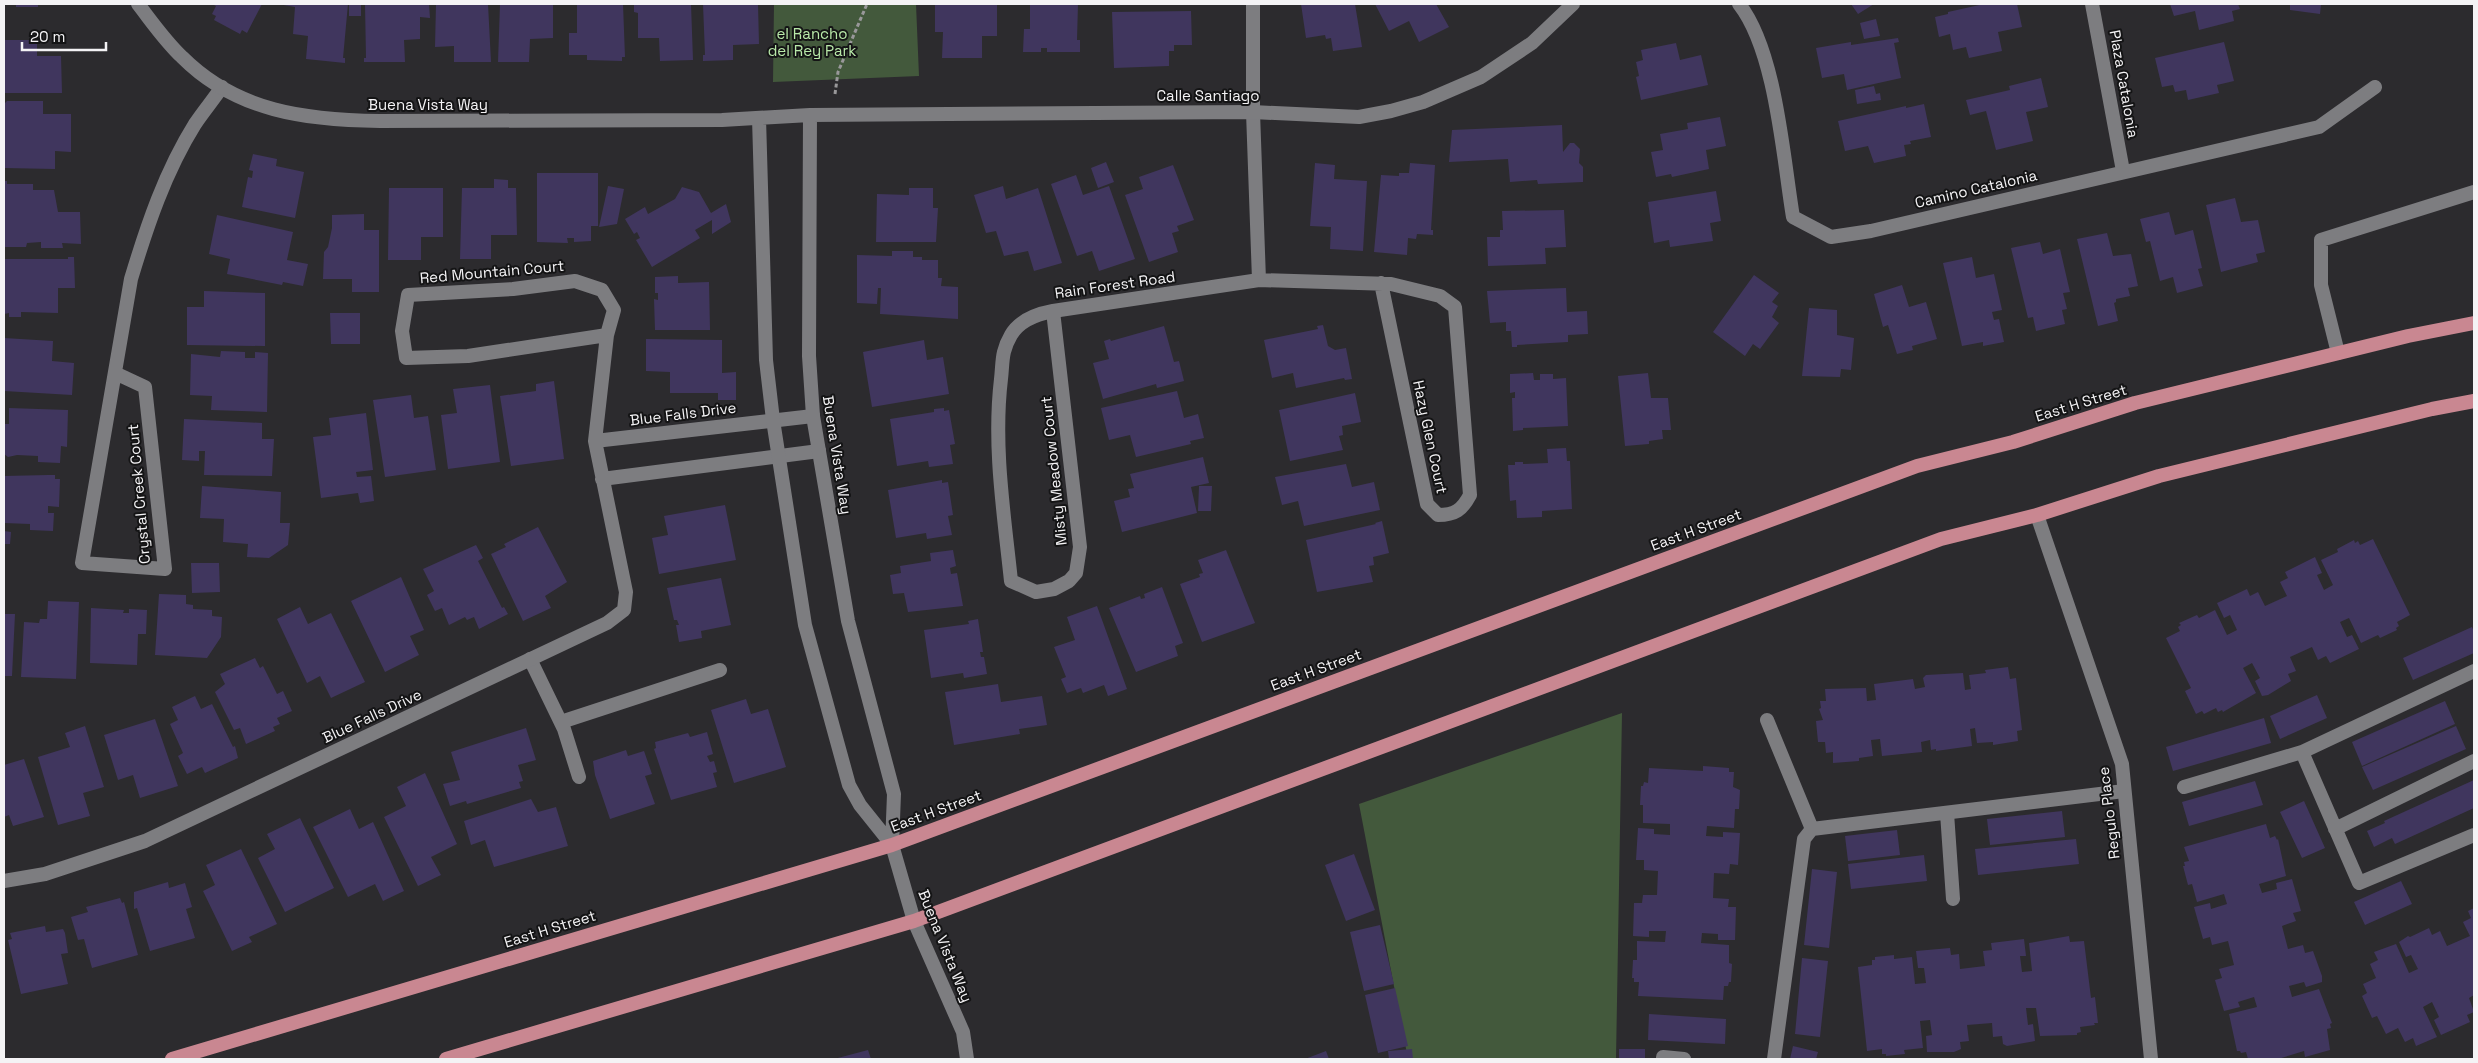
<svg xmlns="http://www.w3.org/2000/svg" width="2478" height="1063" viewBox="0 0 2478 1063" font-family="'Space Grotesk',sans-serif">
<rect width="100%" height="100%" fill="#2c2b2e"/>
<path fill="#43593c" d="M774,4h142l3,72 -146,6z
M1622,713l-6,346h-208l-49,-255z"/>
<path fill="#40365e" d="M16,4h22v3h-22z
M212,4h50l-15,29 -5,-3 -2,4 -26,-14 2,-4 -4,-2 4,-8z
M278,4h70l-5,54h2v5l-39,-4 2,-23 -15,-2 2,-27z
M349,4h12v12h-12z
M365,4h64l1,14 -10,-1v22l-16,1 1,22h-41v-4h2z
M436,4h52l3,58h-37v-16l-19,1z
M500,4h53v34l-23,1 -1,23h-31z
M577,4h46l2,53h-3v4l-35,-1v-5h-18v-22h8z
M634,4h57l2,56 -33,1 -1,-23h-21v-25l-4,-1z
M703,4h55l1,40 -26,1v15l-30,1v-6h2z
M935,4h62v32h-15v22h-40l1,-26h-8z
M1030,4h48l-1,36h3v12h-33v-4h-6v4h-18l1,-23h6z
M1301,4h54l7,43 -29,4 -2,-13 -5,1 -1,-4 -19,3z
M1375,4h61l13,23 -30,15 -10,-21 -20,10z
M1851,4h23l-16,10z
M1984,4h33l5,23 -24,5 4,19 -33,7 -3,-11 -13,3 -3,-16 -11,3 -4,-20 13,-3v-2z
M2170,4h68l2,5 -8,2 2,10 -35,9 -4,-19 -21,5z
M2290,4h31l-1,10 -30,-4z
M1191,11l1,34h-18v6h-5v15l-55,2 -2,-56z
M1876,19l4,17 -16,3 -4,-16z
M1898,38l1,4 -5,1 7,35 -54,12 -3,-16 -22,4 -6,-30 35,-6v3z
M4,40h33v16h24l1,37h-58z
M2224,42l10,39 -17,4 2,8 -31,7 -2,-10 -11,2 -2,-7 -11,2 -7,-29z
M1676,43l4,17 21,-5 7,30 -67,15 -5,-23 3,-1 -3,-14 7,-2 -2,-10z
M2041,78l7,29 -22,5 7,29 -37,9 -10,-39 -16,4 -4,-15 44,-10 -1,-4z
M1874,86l2,8 4,-1 1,7 -24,4 -2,-14z
M7,101h36v13h28v38l-16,-1v18l-51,-1v-64z
M1924,104l7,33 -21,4 1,3 -7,1 2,11 -32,7 -6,-17 -23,5 -7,-30 68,-15v2z
M1720,117l6,29 -20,4 3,19 -37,8 -1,-3 -15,3 -5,-25 12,-2 -3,-16 28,-5 -1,-6z
M1562,125l1,27 7,-9h4l6,6 -1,14 4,4v15l-45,2 -1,-4 -27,2 -2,-23 -59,3 3,-32z
M253,154l24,5 -1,7 28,6 -9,46 -53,-11 6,-30 4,1 1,-7 -4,-1z
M1106,162l8,20 -16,6 -7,-20z
M1315,163l20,2 -1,14 33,2 -4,70 -33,-2 1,-22 -21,-1z
M1410,163l25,2 -4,65h2v5l-16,-1 -1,5 -8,-1 -1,17 -33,-3 7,-77 18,1v-3h10z
M1173,165l21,55 -17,6 2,5 -7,2 6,19 -29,10 -24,-67 18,-6 -4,-12z
M537,173h61v53h-7v15l-17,1v-4h-7l1,5 -31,-1z
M1076,175l7,20 26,-9 26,73 -36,12 -7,-20 -15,5 -26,-72z
M494,179l14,1v8h8l1,47h-26v24h-31l2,-71h32z
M4,181h3v3h26v6h21l4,22h22l1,32 -19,-1 1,5h-22v-6l-14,1 -1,4h-21z
M608,186l16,3 -7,35 -18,3z
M1003,186l3,13 32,-11 24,75 -28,8 -6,-20 -24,5 -8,-25 -10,2 -12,-38z
M682,187l17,5 12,21 15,-9 5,18 -19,12v-14l-17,10 5,8 -48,29 -16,-27 4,-2 -3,-6 -3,2 -9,-15 20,-12 3,7 27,-15z
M389,188h54v49h-22v23h-33z
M909,188h24v20h5l-2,34h-60l1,-48 32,1z
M1716,191l5,30 -11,2 3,18 -43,6 -1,-7 -15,3 -6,-41z
M2235,198l6,24 17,-2 7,32 -9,2 2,8 -37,10 -15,-67z
M1564,210l2,37 -21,1 1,16 -58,2 -1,-29h13v-7h3l-1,-19z
M2169,212l6,23 18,-5 9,38 -4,1 5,17 -26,7 -4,-16 -13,4 -10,-40 -4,1 -6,-23z
M364,214v16h15v62h-27v-13h-29l1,-27 4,-5 4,-19v-13z
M217,215l76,17 -6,28 21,4 -5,22 -20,-4 -1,3 -55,-11 3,-15 -21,-5z
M2107,233l6,23 18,-2 7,32 -10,2 2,8 -14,3v3l-2,1 4,18 -20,5 -21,-87z
M2040,242l3,12 17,-5 10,43 -7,1 4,16 -5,1 3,14 -29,7 -3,-14 -5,1 -17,-70z
M892,251h21v6h9v3h16v18h4l-1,8 17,1v32l-78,-5 1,-26h-3l-1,16 -20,-1v-48l35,1z
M68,257h6l1,31h-17v25l-37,-1v5h-12v-4l-5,1v-55h64z
M1972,257l4,21 18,-4 8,36 -10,2 2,8 5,-1 5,23 -21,4v-4l-21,4 -19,-83z
M1754,275l25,18 -7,9 6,4 -6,11 7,6 -19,26 -7,-5 -8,12 -32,-24z
M678,276v7l31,-1 1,48h-55l-1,-31 4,1v-7h-3v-16z
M1902,285l7,22 17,-5 11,37 -25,7 1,4 -16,4 -9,-29 -5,2 -9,-33z
M1566,288l1,24 20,-1 1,23 -20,1v7l-51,3v2h-5l-1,-16h-5v-9l-16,1 -3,-32z
M204,291l61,2v53l-78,-1v-38h17z
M1809,308l28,2v25l17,3 -3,32 -10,-1 -1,8 -38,-1z
M330,313h30v31h-29z
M1323,325l5,21 7,4 11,-2 6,31 -7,1 -1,-2 -48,10 -3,-15 -21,5 -8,-38 54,-11 -1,-3z
M1164,326l10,36 5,-1 5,20 -27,7 -1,-4 -53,15 -10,-36 16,-4 -5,-18 6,-2 1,2z
M4,338l49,3 -1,20 22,2 -2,32 -68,-4z
M646,339l76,1v33l14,-1v28h-18v-7h-48v-21l-24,-1z
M924,340l3,20 16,-3 6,37 -77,13 -9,-55z
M221,351l24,1v6h10v-6l13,1 -1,59 -56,-2 1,-14 -22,-1 1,-41 29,3z
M1533,373l1,7h6v-6h13v5l13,-1 2,48 -45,2v2l-10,1 -1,-33h3v-6l-5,1v-19z
M1648,373l3,25h17l3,32h-9l1,9 -14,2v3l-24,2 -7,-70z
M554,381l10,78 -53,7 -11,-70 36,-5v-7z
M490,385l10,77 -52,7 -7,-54 16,-2 -4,-24z
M1177,391l7,27 14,-4 6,24 -14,3 1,3 -55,13 -6,-22 -21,5 -8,-32z
M1355,393l6,29 -19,4 1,9 -4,1 4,14 -53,11 -11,-51z
M411,395l3,23 14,-2 8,54 -51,7 -12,-77z
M9,408l59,2 -1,37 -6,-1 -1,17 -22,-1v-6l-21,-1 -9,2 -4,-3 1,-30h4z
M944,408v3l5,-1 6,34 -5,1 3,19 -24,3 -1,-6 -31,5 -7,-47 44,-7v-3z
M366,413l7,57 -17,2 1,5 14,-1 3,25 -14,2 -2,-10 -37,5 -8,-61 18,-2 -2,-17z
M184,419l78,4v16h12l-2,37 -68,-1 1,-24h-6v10l-17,-1z
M1566,448l1,13h3l2,48 -30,2v6l-25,1 -1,-18 -6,1 -2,-36h7v-3h8v2l25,-1 -1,-14z
M1203,457l6,26 -18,4 6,26 -75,19 -8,-31 16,-4 -2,-8 6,-1 -4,-14z
M1346,464l6,23 22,-5 6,28 -76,16 -6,-25 -16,4 -7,-28z
M49,475h6v4h5l-1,28 -11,-1v7h6l-1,18 -23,-1v-6l-26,-1v-47z
M942,480v3l6,-1 5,33 -5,1 4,19 -25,4 -1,-6 -30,5 -8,-48z
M202,486l79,6 -1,31h10l-2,22 -19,13 -22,-1 1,-13 -25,-2 1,-23 -24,-1z
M1199,486h13l-1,25h-13z
M725,505l11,55 -77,14 -7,-36 16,-3 -4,-19z
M1382,521l7,32 -16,4 1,8 -5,1 4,16 -56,10 -11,-52 70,-16 -1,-1z
M538,527l29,55 -22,14 6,12 -28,13 -32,-67 15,-7 -2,-3z
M4,531l7,1 -1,12h-6z
M2373,539l37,76 -13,7 2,4 -3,2 1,2 -17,8 -2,-3 -17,8 -12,-25 -9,4 7,15 5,-2 7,14 -29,14 -4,-7 -8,4 -6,-13 -22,10 6,14 -8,3 3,7 -23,14 -6,1 -7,-15 5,-3 -8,-15 -9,5 13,25 -33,19 -1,-2 -4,2 -2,-4 -12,6 -2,-3 -6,3 -11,-23 6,-3 -25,-50 14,-7 -2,-4 3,-2 -2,-2 18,-8 2,3 16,-8 12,25 10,-5 -7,-15 -6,3 -7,-15 30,-14 3,7 8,-4 7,14 22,-10 -7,-14 8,-4 -3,-6 30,-15 7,16 -5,2 7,15 9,-5 -12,-25 17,-8 -1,-3 17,-9 1,3 3,-2 2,4z
M476,545l7,13 -5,3 24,47 2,-1 4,7 -29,15 -5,-12 -7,3 -2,-3 -16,8 -7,-17 -7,3 -8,-16 7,-4 -11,-22z
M953,550l3,16 -6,2 1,6 6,-1 6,33 -55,6 -4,-19 -11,1 -3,-19 11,-2 -1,-7 31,-5 -1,-8z
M1226,550l29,73 -53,19 -22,-58 20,-7 -1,-3 4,-1 -5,-13z
M191,563h28l1,29 -28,1z
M401,577l23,53 -14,6 9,19 -34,17 -34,-71z
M721,578l10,47 -30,6 1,7 -23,4 -3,-17h3l-2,-5h-3l-7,-32z
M1162,587l21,56 -8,3 3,10 -42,16 -27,-64 31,-12 1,3 4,-1 -1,-4z
M159,594l27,1v9l7,1v4l19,1v6l10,1 -1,20 -14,21 -52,-3z
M48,601l31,1 -3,77 -55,-2 3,-55 15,1 1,-4h7z
M1097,606l30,83 -19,7 -4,-11 -21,8 -2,-5 -14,5 -6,-14 5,-2 -12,-30 21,-7 -8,-23z
M300,607l8,17 23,-11 34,69 -34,16 -11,-22 -13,7 -30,-64z
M91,608l33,2 -1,3h6v-4l18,1 -1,24h-8l-1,31 -47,-2z
M4,614h11l-3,62h-8z
M978,619l5,33h-3l1,5h3l3,17 -23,4 -1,-5 -32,5 -7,-48 45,-6 -1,-3z
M2472,627l2,5v21l-61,27 -10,-22z
M255,658l5,10 3,-2 14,28 6,-3 9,20 -15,7 3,6 -7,3 2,4 -29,13 -6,-16 -6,2 -19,-38 10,-8 -5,-10z
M2008,667l2,12 6,-1 6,52 -5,1 1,10 -25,4v-3l-16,1 -2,-15 -5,1 2,17 -36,5v-2l-5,1 -1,-10 -9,2 1,10 -40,4 -2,-17 -9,1 2,16 -14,2v3l-26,2v-11l-7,1 -1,-11h-7l-2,-21 7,-1 -4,-11 2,-1 -1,-7h6l-1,-12 41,-1 1,13 9,-1 -2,-16 39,-5 2,10 10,-2 -2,-9 3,-3 37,-2 2,17 6,-1 -2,-14 17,-2 -1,-3z
M998,684l3,18 41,-6 5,29 -28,4 1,5 -66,11 -9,-53z
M2317,695l10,23 -47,21 -10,-23z
M195,696l6,13 11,-5 21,43 2,-1 3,12 -33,15 -3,-6 -15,7 -9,-18 5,-3 -13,-29 8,-4 -6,-13z
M746,699l5,15 17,-5 18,58 -52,16 -23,-73z
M2445,701l10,23 -93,42 -10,-24z
M2264,718l7,25 -98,28 -7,-24z
M155,719l23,67 -38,12 -7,-23 -15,5 -14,-45z
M85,726l19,61 -21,6 7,23 -32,9 -20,-68 32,-10 -5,-14z
M2456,726l10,23 -93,41 -11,-23z
M526,728l10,32 -18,5 5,16 -4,1 2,6 -54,16 -1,-3 -16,5 -7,-22 17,-4 -9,-28z
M707,732l6,22 -6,2 3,6 4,-1 3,11 -4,1 4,14 -46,13 -17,-51 2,-1 -1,-6 33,-9 2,4z
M626,750l2,6 16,-5 8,23 -7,2 10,28 -45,15 -15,-44 -2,-14z
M24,759l20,58 -31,9 -4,-11 -5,2v-52z
M1703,766l26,2v4h5l-1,15 7,3 -1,19h-4l-1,19 -27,-2 -1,10 17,1v-5l17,1 -2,32 -8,-1 -1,10 -15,-1 -1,25 16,1 -1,8h8l-1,33h-17v-6l-16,-1 -1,10 28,2v18l3,1 -1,18h-2l-1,4h-4l-1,14 -85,-4 1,-14h-5v-4h-2l1,-18h4v-19l28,1 1,-11h-17v6l-16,-1 1,-33h8l1,-8h14l1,-24 -14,-1v-10h-8l2,-32 16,1v5l16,1v-11l-27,-1v-18h-3l1,-19h2l1,-4 4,1 1,-15 54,3z
M425,773l32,71 -26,13 10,18 -23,11 -34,-69 22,-11 -9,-19z
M2474,780v28l-79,36 -3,-6 -18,9 -7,-16 18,-8 -1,-2z
M2255,781l8,24 -74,21 -7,-24z
M531,799l7,13 18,-5 12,39 -74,21 -9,-27 -14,5 -7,-24z
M2304,801l21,47 -23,10 -22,-46z
M350,809l9,20 14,-7 31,69 -21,10 -8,-17 -27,13 -35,-70z
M2062,811l3,26 -75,8 -3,-26z
M300,818l34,70 -49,24 -27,-54 17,-9 -8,-15z
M2266,824l4,14 5,-2 2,4 1,-1 8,37 -27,8 3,9 15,-4 -1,-6 16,-4 9,32 -8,2 3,8 -14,5 6,23 15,-4 2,8 8,-2 9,25v6l-16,5 -2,-5 -15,4 3,11 27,-8 13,34 -2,1 1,4 -4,1 3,21 -25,7 -1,-6 -26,8h-30l-2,-7 -5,1 -1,-2h-3l-8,-37 28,-7 -3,-10 -16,5 2,5 -16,4 -9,-31 7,-2 -3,-9 15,-4 -6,-24 -16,4 -2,-8 -7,2 -9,-32 16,-4 1,6 16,-5 -3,-10 -27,8 -5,-18 -4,1 -5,-19h2l-1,-4 5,-1 -5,-14z
M1897,830l3,25 -52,6 -3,-25z
M2076,839l3,25 -101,11 -3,-26z
M241,849l36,75 -28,13 3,5 -20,9 -29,-60 12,-6 -9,-20z
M1354,854l21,56 -29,11 -21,-56z
M1924,855l3,26 -76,8 -3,-25z
M1812,869l25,3 -8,76 -25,-3z
M2401,881l11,23 -47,21 -11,-23z
M168,882l1,6 16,-5 7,24 -6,2 9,29 -45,13 -13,-43 -3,1v-17z
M120,898l2,5 2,-1 14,53 -46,13 -8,-29 -6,1 -7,-23 17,-5 -2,-5z
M2474,908v87l-5,3 5,14 -7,3 3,7 -29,13 -7,-15 5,-3 -7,-15 -9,5 14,30 -21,9 -3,-8 -8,4 -7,-14 -12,6 -9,-18 -5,2 -10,-22 5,-3 -4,-9 13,-6 -6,-14 8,-4 -4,-8 22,-8 13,29 9,-4 -7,-14 -5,2 -7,-15 9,-6 2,1 19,-9 3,7 8,-4 7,15 23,-10 -7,-14 8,-4 -3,-7z
M1380,925l14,59 -30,7 -14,-59z
M45,926l1,6 17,-3 2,4 3,20 -7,1 7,30 -47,10 -13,-54 4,-1 -2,-6z
M2069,936l1,6 14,-1 7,57 4,-1 3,26h-4l1,2 -15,2 1,5 -4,1v2l-37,1 -4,-28h-10l2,17 5,-1 2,17 -28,5 -4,-2 -1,-8 -9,1 -1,-14 -25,2 2,16 -9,1 1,7 -7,3h-27l-1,-16 6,-1 -2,-15 -10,1 3,27 -19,2 1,4 -19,2v-2h-4v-5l-15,2 -9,-84 14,-2v-5h3v-3l19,-2v4l18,-2 3,27 11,-1 -2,-15h-6l-2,-17 34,-3 1,7 8,-1 1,15 25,-3 -2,-15 9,-1 -1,-7 33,-4 2,17h-6l2,16 10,-1 -3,-28z
M1802,958l26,3 -8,76 -25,-3z
M1395,988l13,58 -30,7 -13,-58z
M1649,1014l77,5 -1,25 -77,-4z
M1793,1046l25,6 -2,7h-26z
M1412,1049l1,10h-24l-1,-8z
M1619,1049h26v10h-26z
M868,1050l3,9h-37z
M1326,1051l3,8h-24z"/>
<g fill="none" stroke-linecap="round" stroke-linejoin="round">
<path stroke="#99989a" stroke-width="3" stroke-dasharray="4 2.5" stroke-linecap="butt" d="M835,94l3,-22 29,-68"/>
<path stroke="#7d7d80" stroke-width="14" d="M2338,353l-17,-68v-45l153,-48
M530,659l34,70 15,48
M1767,720l45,109
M561,722l159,-52
M2302,752l172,-81
M2184,787l118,-35 57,131 115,-48
M1947,813l6,86
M2335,829l139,-68
M1663,1059v-2l21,2
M1774,1059l30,-220 8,-10 312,-38"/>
<path stroke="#7d7d80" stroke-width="14" d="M1253,4v108l6,168
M1739,4c37,47 44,153 54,213l38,20 40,-6 448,-104 56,-40
M2092,4l31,167
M1053,311l27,236 -4,26 -7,8 -15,8 -18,3 -25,-11c-7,-67 -18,-135 -10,-202 2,-17 0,-27 10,-44 8,-14 26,-21 42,-24l206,-31 132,4 49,12 15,11 15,188c-8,15 -15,20 -32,20l-11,-11 -46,-221
M115,373l30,14 20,182 -83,-6 49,-284c16,-53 34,-107 64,-155 8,-12 18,-24 27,-37
M595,441l218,-25
M602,479l217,-28
M2037,515l85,249 29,295
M4,881l41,-7 100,-33 462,-218 17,-13 2,-18 -31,-151 12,-106 7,-25 -12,-20 -27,-9 -62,8 -105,6 -6,36 4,27 62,-2 139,-21"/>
<path stroke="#7d7d80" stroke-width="14" d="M138,4c14,18 27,37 44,53 55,55 124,63 198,64l342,-1 88,-5 443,-3 106,5 32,-6 32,-9 58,-25 51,-34 41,-39
M810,115l-1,241 4,60 35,205 46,173 -2,51 22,76 49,111 4,27
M759,118l7,242 7,60 32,205 44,160 11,20 32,40"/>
<path stroke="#c98791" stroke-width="14" d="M172,1059l720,-214 1025,-379 96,-24 122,-39 273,-67 66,-13
M446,1059l468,-138 1027,-382 96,-24 122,-39 273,-67 42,-8"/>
</g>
<g text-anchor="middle" stroke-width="4" stroke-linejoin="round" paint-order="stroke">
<g font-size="15" fill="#b9e9a9" stroke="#141415">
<text x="812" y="39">el Rancho<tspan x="812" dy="17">del Rey Park</tspan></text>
</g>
<g font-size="15" fill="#f4f3f5" stroke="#141415">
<text transform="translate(2124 84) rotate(80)" y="5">Plaza Catalonia</text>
<text x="1208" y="101">Calle Santiago</text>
<text x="428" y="110">Buena Vista Way</text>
<text transform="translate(1976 189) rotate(-13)" y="5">Camino Catalonia</text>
<text transform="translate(492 272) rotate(-5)" y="5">Red Mountain Court</text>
<text transform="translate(1115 285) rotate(-8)" y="5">Rain Forest Road</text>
<text transform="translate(2081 403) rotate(-17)" y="5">East H Street</text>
<text transform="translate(683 414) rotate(-7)" y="5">Blue Falls Drive</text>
<text transform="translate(1430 437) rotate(78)" y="5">Hazy Glen Court</text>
<text transform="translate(837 455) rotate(81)" y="5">Buena Vista Way</text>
<text transform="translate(1054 471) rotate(-96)" y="5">Misty Meadow Court</text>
<text transform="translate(139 494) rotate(-95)" y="5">Crystal Creek Court</text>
<text transform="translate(1696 530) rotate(-20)" y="5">East H Street</text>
<text transform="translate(1316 670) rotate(-20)" y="5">East H Street</text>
<text transform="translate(372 716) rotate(-25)" y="5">Blue Falls Drive</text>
<text transform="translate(936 811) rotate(-20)" y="5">East H Street</text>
<text transform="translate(2109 813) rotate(-97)" y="5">Regulo Place</text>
<text transform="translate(550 929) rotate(-17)" y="5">East H Street</text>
<text transform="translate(945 946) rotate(68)" y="5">Buena Vista Way</text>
</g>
</g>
<rect width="2478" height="1063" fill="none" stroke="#f4f3f5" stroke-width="10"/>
<path d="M22 42v8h84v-8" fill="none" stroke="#f4f3f5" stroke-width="2.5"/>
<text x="30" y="42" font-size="15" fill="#f4f3f5" stroke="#141415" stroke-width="4" paint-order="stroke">20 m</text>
</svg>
